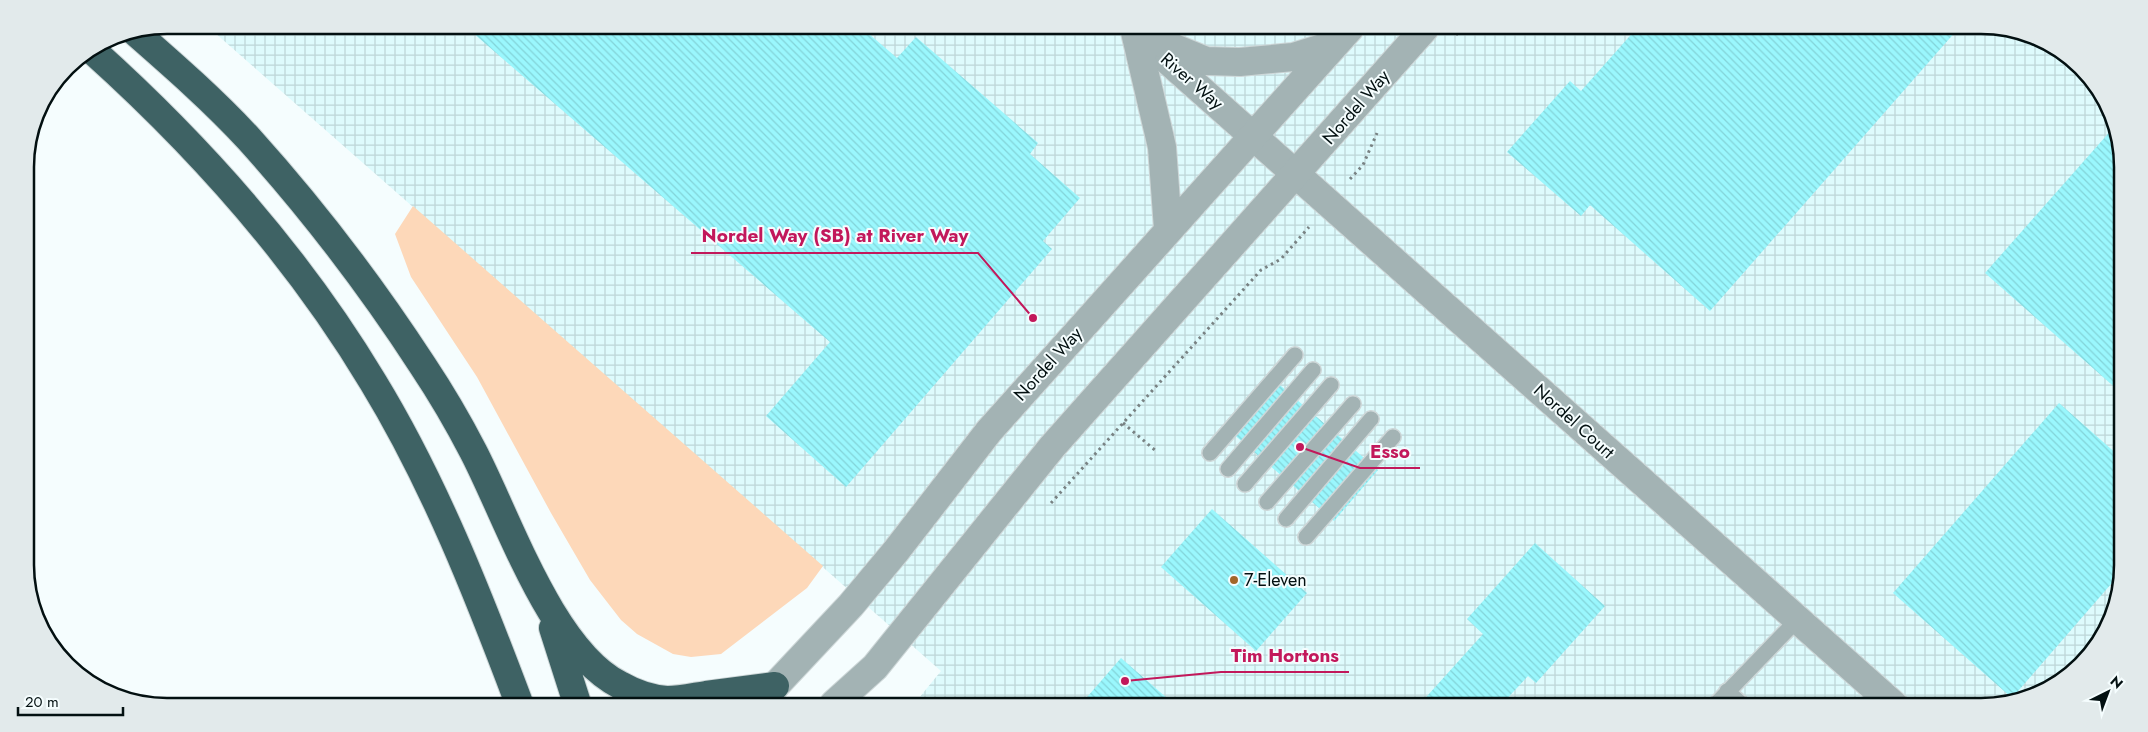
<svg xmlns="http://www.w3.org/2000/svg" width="2148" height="732" viewBox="0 0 2148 732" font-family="Jost,sans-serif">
<defs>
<pattern id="industrial-grid" width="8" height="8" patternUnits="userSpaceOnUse" patternTransform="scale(1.25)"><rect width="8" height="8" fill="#defbfd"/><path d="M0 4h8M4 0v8" fill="none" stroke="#bdd6d8"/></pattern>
<pattern id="building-back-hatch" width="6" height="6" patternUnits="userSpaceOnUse" patternTransform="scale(1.25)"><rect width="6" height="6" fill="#9af7fd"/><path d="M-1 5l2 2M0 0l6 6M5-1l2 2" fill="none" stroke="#83d3d8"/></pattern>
</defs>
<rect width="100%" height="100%" fill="#f5fdfe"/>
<path fill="url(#industrial-grid)" d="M206,25l1812,5 70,43 32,66 -2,463 -19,42 -31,34 -78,29 -1076,-3 27,-33z"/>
<path fill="#fdd8b9" d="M413,206l410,360 -16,22 -86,66 -30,3 -18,-3 -36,-20 -16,-14 -31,-40 -39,-67 -74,-136 -66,-100 -16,-43z"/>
<path fill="url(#building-back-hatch)" d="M465,26l396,1 36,31 19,-21 122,106 -8,11 50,44 -37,43 9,8 -206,238 -80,-71 64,-74z
M1636,29l321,1 -247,281 -120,-106 -9,11 -74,-64 63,-71 11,10z
M2114,127l6,12 -1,252 -134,-118z
M1267,374l111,96 -44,51 -111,-96z
M2059,403l60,53 -1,120 -106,122 -119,-105z
M1212,509l95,84 -51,58 -95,-84z
M1535,543l70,63 -69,77 -8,-7 -27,29h-82l64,-71 -16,-15z
M1121,658l54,47 -94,-1z"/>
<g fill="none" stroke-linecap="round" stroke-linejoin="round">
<defs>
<path id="service" d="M1210,453l85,-98
M1228,469l85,-99
M1245,484l86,-99
M1267,502l86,-98
M1286,519l85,-100
M1306,537l87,-100
M1727,691l17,15
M1714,706l83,-86"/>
<path id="minor" d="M1139,35l756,671"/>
<path id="tertiary" d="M1135,32l71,29 34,1 53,-5 42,-13
M1135,32l27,115 6,82
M751,704l24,-18 76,-81 45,-54 93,-120 361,-403
M834,704l41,-37 177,-220 373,-419"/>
<path id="motorway" d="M134,31c40,35 80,70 115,108 64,71 122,147 174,227 18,27 35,56 50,85 35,67 78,199 147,234 14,8 32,14 47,15 13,0 26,-3 39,-5 23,-3 46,-6 69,-9
M92,50c108,97 206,207 281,332 61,100 105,212 146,321
M553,628l24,75"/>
</defs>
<use href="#service" stroke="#ced7d8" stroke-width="18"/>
<use href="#minor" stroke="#ced7d8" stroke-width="30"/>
<use href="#tertiary" stroke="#ced7d8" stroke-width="30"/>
<use href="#motorway" stroke="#ced7d8" stroke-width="30"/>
<path stroke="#788283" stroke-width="3" stroke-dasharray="2.5 4" stroke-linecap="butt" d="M1456,35l7,-7
M1350,179l13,-14 14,-32
M1123,423l33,28
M1051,503l210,-233 20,-11 28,-32"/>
<use href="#service" stroke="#a3b3b4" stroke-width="15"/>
<use href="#minor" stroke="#a3b3b4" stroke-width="28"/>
<use href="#tertiary" stroke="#a3b3b4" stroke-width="28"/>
<use href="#motorway" stroke="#3e6264" stroke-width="28"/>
</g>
<circle fill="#a26629" stroke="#f5fdfe" stroke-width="2" cx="1234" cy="580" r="5"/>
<g text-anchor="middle" stroke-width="4" stroke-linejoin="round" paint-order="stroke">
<g font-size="18" fill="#031011" stroke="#f5fdfe">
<text transform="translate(1192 81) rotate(41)" y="6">River Way</text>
<text transform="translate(1356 107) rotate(-49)" y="6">Nordel Way</text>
<text transform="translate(1048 364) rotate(-48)" y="6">Nordel Way</text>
<text transform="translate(1574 421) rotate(42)" y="6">Nordel Court</text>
</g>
<g font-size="18" fill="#031011" stroke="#f5fdfe" text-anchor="start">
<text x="1244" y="586">7-Eleven</text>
</g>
</g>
<path d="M0 0H2148V732H0ZM167 34H1981A133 133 0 0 1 2114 167V565A133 133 0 0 1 1981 698H167A133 133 0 0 1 34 565V167A133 133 0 0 1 167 34Z" fill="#e2eaeb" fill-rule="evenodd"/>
<path fill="none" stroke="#031011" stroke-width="2.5" d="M167 34H1981A133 133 0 0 1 2114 167V565A133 133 0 0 1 1981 698H167A133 133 0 0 1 34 565V167A133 133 0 0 1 167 34Z"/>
<path fill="none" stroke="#c2185b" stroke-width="2" d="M1033 318L978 253H691M1300 447L1360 468H1420M1125 681L1221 672H1349"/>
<g fill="#c2185b" stroke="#f5fdfe" stroke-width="2">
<circle cx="1033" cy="318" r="5"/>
<circle cx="1300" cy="447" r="5"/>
<circle cx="1125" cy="681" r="5"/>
</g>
<g font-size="19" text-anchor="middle" font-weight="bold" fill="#c2185b" stroke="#f5fdfe" stroke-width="4" stroke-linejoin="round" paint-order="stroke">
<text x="835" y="242">Nordel Way (SB) at River Way</text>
<text x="1390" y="458">Esso</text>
<text x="1285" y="662">Tim Hortons</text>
</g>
<g transform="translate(2108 692) rotate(42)" stroke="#f5fdfe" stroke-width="4" paint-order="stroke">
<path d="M0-4L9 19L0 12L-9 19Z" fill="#031011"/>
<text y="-8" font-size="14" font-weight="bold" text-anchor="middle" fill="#031011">N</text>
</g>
<path d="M18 707v8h105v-8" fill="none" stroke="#031011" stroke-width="2.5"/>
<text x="25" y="707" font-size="15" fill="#031011" stroke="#f5fdfe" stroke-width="4" paint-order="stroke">20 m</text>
</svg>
